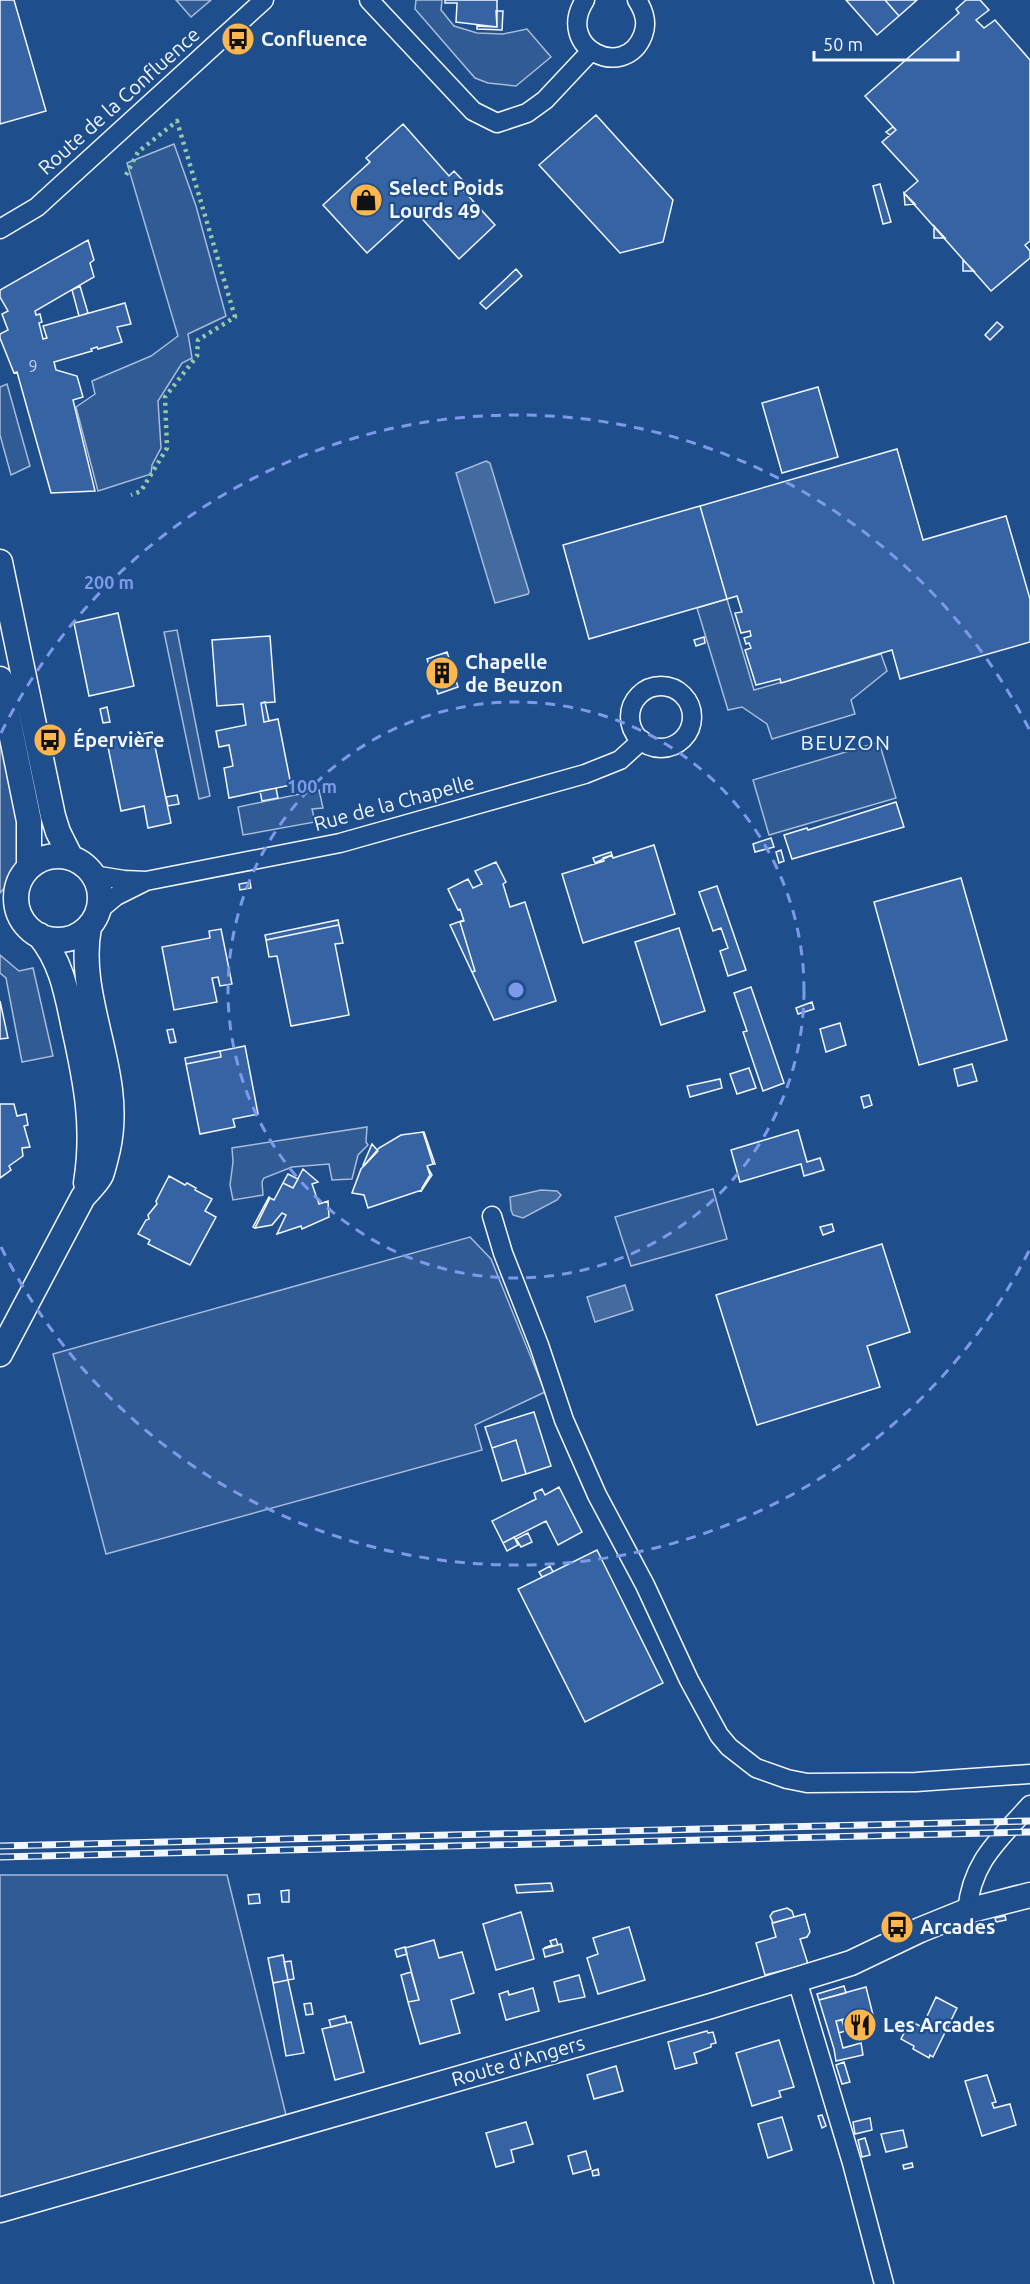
<svg xmlns="http://www.w3.org/2000/svg" width="1030" height="2284" viewBox="0 0 1030 2284" font-family="Ubuntu,sans-serif">
<rect width="100%" height="100%" fill="#1f4e8c"/>
<path fill="#305b95" stroke="#a8bbd7" stroke-width="1.5" d="M176,0h35l-20,17z
M416,0h26l-1,10 13,16 23,7 26,1 24,-5 24,28 -35,29 -28,-3 -13,-5 -60,-69z
M174,144l22,62 30,110 -38,18 4,24 -10,5 -24,38 3,47 -9,17 -1,9 -53,17 -22,-84 19,-13 -3,-13 59,-25 27,-20 -51,-173z
M7,384l23,82 -19,9 -11,-40v-48z
M727,599l27,91 127,-36 6,17 -36,29 4,14 -83,25 -5,-15 -25,-17 -14,3 -31,-102z
M177,630l33,166 -11,3 -35,-167z
M0,717l20,94 2,46 -8,11 -7,17 -7,8z
M879,742l17,56 -127,37 -16,-55z
M319,790l4,18 -11,1 3,13 -72,13 -5,-28z
M0,955l19,16 14,-3 20,88 -31,6 -16,-84 -6,-5z
M367,1127l-1,15 2,3 -10,10 -6,24 -20,1 -3,-16 -37,3 -28,11 -2,4 1,13 -30,5 -3,-15 3,-23 -1,-14z
M713,1189l14,50 -96,27 -16,-49z
M470,1237l21,22 54,133 -70,33 7,25 -376,104 -53,-200z
M0,1875h227l59,240 -286,82z"/>
<path fill="#446ba0" stroke="#a8bbd7" stroke-width="1.5" d="M486,461l4,2 39,129 -1,2 -33,9 -39,-130z
M541,1190l16,1 4,4 -4,5 -34,18 -10,-3 -2,-5 -1,-13z
M625,1285l8,25 -38,12 -8,-25z"/>
<path fill="#3563a3" stroke="#f2f6ff" stroke-width="1.5" d="M0,0h14l32,111 -46,13z
M445,0h52v27l-41,-5 1,-19h-12z
M846,0h39l14,16 -22,19z
M885,0h32l-18,16z
M966,0h14l9,10 -13,10 8,8 11,-8 35,40v181l-5,4 5,6v7l-39,33 -87,-98 14,-12 -36,-39 14,-12 -31,-34 94,-83 -3,-4z
M496,11h7l-1,19 -25,-1v-3l20,1z
M596,115l77,85 -10,42 -43,11 -81,-88z
M403,124l46,52 5,-5 14,15 -5,4 32,35 -36,34 -45,-49 -47,43 -44,-48 47,-43 -4,-4z
M893,127l3,3 -6,5 -4,-3z
M880,184l11,38 -8,2 -10,-38z
M904,193l11,11 -10,1z
M934,226l11,12h-11z
M88,240l6,20 -4,3 4,14 -59,34 1,4 4,-1 2,8 -3,1 4,16 4,-1 -4,-12 82,-23 6,21 -14,3 5,15 -24,7 -1,-2 -6,2 1,2 -38,11 2,8 21,6 6,21 -10,3 22,91 -44,2 -34,-121 -3,1 -14,-35v-4l8,-4 -6,-16 6,-3 -8,-14v-7z
M963,260l11,11h-11z
M516,269l6,7 -36,33 -6,-6z
M80,286l8,27 -9,3 -7,-26z
M997,322l6,5 -13,13 -5,-5z
M818,387l20,70 -56,16 -20,-70z
M897,449l26,91 83,-24 24,83v43l-130,37 -8,-29 -111,33 -1,-4 -24,6 -11,-35 6,-2 -2,-5 -3,1 -2,-6 7,-2 -1,-5 -9,2 -6,-20 7,-1 -5,-16 -10,3 -27,-93z
M700,506l27,93 -138,40 -26,-94z
M118,613l16,73 -45,10 -15,-73z
M270,636l5,66 -14,1 3,19 14,-3 13,66 -62,13 -5,-30 9,-2 -4,-21 -10,2 -3,-16 30,-6 -3,-21 -26,2 -5,-66z
M704,637l1,6 -9,3 -2,-6z
M447,652l11,35 -20,7 -11,-35z
M265,702l4,19 -5,1 -3,-19z
M107,707l3,15 -7,1 -3,-14z
M152,732l19,91 -23,5 -4,-22 -23,5 -14,-69 25,-6 1,3 4,-1 -1,-3z
M276,788l2,10 -16,3 -2,-10z
M177,795l2,9 -11,2 -2,-9z
M896,802l8,25 -112,32 -8,-24 23,-7 1,2z
M771,838l3,9 -19,5 -2,-8z
M654,845l21,69 -92,29 -21,-69 42,-13 -1,-3 9,-3 1,3z
M781,850l3,11 -5,2 -3,-11z
M611,852l1,3 -17,8 -2,-5z
M496,862l10,20 -3,2 7,23 15,-5 31,99 -62,19 -22,-48 3,-1 -15,-49 4,-1 -4,-12 -2,1 -10,-21 20,-10 5,9 9,-4 -7,-13z
M961,878l46,162 -88,25 -45,-163z
M250,882l1,6 -11,2 -1,-6z
M717,886l29,84 -18,6 -8,-25 8,-3 -7,-20 -8,3 -14,-39z
M338,920l1,5 -73,15 -1,-5z
M464,920l-4,2 15,49 -3,1 -22,-47z
M339,925l4,18 -8,1 14,71 -58,11 -14,-70 -8,1 -3,-17z
M679,928l26,83 -44,14 -26,-83z
M221,929l11,55 -12,2 -2,-9 -6,1 5,24 -43,8 -12,-63 48,-9 -1,-7z
M751,987l33,96 -21,8 -20,-59 4,-1 -13,-38z
M0,1001l8,37 -8,1z
M812,1002l2,7 -16,5 -2,-6z
M840,1023l6,22 -20,7 -6,-23z
M173,1029l3,13 -6,1 -3,-13z
M245,1046l13,68 -25,5 2,8 -35,7 -14,-70 35,-7 -1,-6z
M220,1051l1,6 -35,7 -1,-6z
M972,1064l5,17 -19,5 -4,-17z
M749,1068l7,20 -19,6 -7,-20z
M720,1079l2,9 -32,9 -3,-11z
M869,1095l3,10 -8,3 -3,-11z
M0,1104h14l3,12 9,-2 2,11 -4,1 6,21 -8,1 1,8 -14,10 2,4 -11,8z
M798,1130l9,32 13,-4 4,12 -20,6 -3,-12 -61,18 -9,-32z
M423,1132l10,32 -6,2 3,9 -8,13v2l-54,18 -4,-13 -12,-2 9,-24 18,-21 22,-13z
M423,1132h1l11,32h-2z
M372,1144l6,7 -14,15 -1,-1z
M427,1166l5,9 -10,15v-2l8,-13z
M303,1169l15,13 -6,2 7,20 9,-3 1,16 -27,12 -1,-3 -24,8 9,-19 -4,-2 -10,12 -17,3 15,-30 4,2 9,-17 10,5z
M288,1174l10,5 -5,9 -10,-5z
M169,1176l16,9 2,-2 9,5 -1,2 17,9 -7,12 11,6 -26,48 -42,-21 2,-4 -12,-6 8,-14 3,-1 -1,-4 9,-11 -1,-3z
M269,1197l1,1 -15,30 -2,-1z
M832,1224l2,7 -11,4 -3,-8z
M882,1244l28,88 -43,14 13,41 -123,38 -41,-130z
M534,1412l17,54 -25,8 -10,-34 -24,8 -7,-21z
M516,1440l10,34 -24,7 -10,-33z
M559,1487l23,45 -24,13 -12,-24 -43,22 -11,-22 44,-22 -2,-6 8,-4 3,6z
M528,1533l4,9 -11,5 -5,-8z
M514,1537l4,8 -11,6 -4,-8z
M597,1550l66,133 -78,39 -67,-133z
M550,1566l3,6 -11,5 -3,-5z
M551,1883l2,8 -36,2 -2,-8z
M289,1890v12h-7l-1,-11z
M259,1894l1,9 -11,1 -1,-9z
M787,1908l5,3 2,6 -21,6 -3,-7 3,-4z
M521,1912l13,47 -38,11 -13,-46z
M805,1914l5,18 -3,5 -7,2 8,25 -43,11 -9,-32 20,-6 -4,-14z
M1005,1916l1,4 -10,2 -1,-4z
M629,1927l16,53 -47,14 -11,-36 11,-4 -5,-16z
M556,1939l2,6 -14,3 8,-3 -2,-4z
M434,1940l5,18 23,-6 12,41 -23,7 9,33 -40,11 -12,-42 11,-2 -14,-52z
M561,1944l2,8 -18,5 -2,-8z
M405,1947l2,7 -10,3 -2,-7z
M283,1955l5,25 -15,3 -5,-25z
M291,1961l3,18 -6,1 -4,-18z
M411,1972l8,28 -11,2 -7,-27z
M579,1975l6,22 -26,5 -5,-20z
M288,1980l16,73 -18,3 -13,-73z
M844,1986l2,7 -27,7 -2,-6z
M866,1987l9,36 -20,5 -3,-11 -16,4 7,27 18,-5 2,12 -27,6 -2,-12 -15,-49z
M533,1988l6,23 -33,9 -7,-26 9,-3 1,4z
M936,1997l21,11 -24,49 -3,-2 -1,3 -16,-9 1,-3 -13,-7 9,-18 12,6z
M311,2003l2,11 -7,1 -2,-11z
M345,2016l2,7 -16,4 -2,-7z
M842,2020l3,11 -6,2 -3,-12z
M351,2022l13,50 -29,8 -13,-51z
M707,2031l1,2 5,-1 3,11 -5,1v3l-17,6 3,10 -22,6 -7,-27z
M779,2040l15,47 -15,4 2,6 -29,9 -16,-53z
M844,2062l6,20 -8,2 -6,-19z
M616,2066l7,25 -29,8 -7,-24z
M987,2075l9,27 -4,1 2,5 16,-4 6,21 -34,11 -17,-55z
M822,2115l4,11 -4,2 -4,-12z
M782,2117l10,33 -24,8 -10,-34z
M870,2118l2,12 -17,4 -2,-12z
M526,2122l7,22 -22,6 3,12 -18,5 -10,-34z
M903,2130l4,17 -21,5 -5,-18z
M865,2138l5,17 -8,2 -4,-17z
M586,2151l5,18 -18,5 -5,-18z
M912,2163l1,4 -9,2 -1,-4z
M598,2169l1,6 -6,1 -1,-5z"/>
<g fill="none" stroke-linecap="round" stroke-linejoin="round">
<defs>
<path id="street" d="M369,0l104,111 24,12 30,-10 18,-13 46,-49
M585,0c-31,48 40,82 58,35 5,-13 1,-24 -6,-35
M0,229l37,-22 227,-207
M630 717a31 31 0 1 1 62 0a31 31 0 1 1-62 0Z
M93,875l31,5 22,1 194,-38 245,-69 35,-14 22,-20
M98,911l18,-15 28,-14
M492,1216l11,37 36,92 25,75 33,75 48,90 44,95 30,55 10,12 27,21 31,11 20,4 109,-1 114,-8
M967,1911c5,-50 31,-70 63,-106
M797,1980l55,183 32,121"/>
<path id="secondary" d="M0,562l53,254 5,16 13,26
M0,679l29,142v46
M16 898a42 42 0 1 1 84 0a42 42 0 1 1-84 0Z
M39,935c23,27 28,60 35,93 12,54 21,99 12,155
M0,1354l83,-157c6,-7 14,-14 18,-22 3,-8 5,-18 7,-26 17,-78 -33,-148 -19,-222
M0,2210l711,-204 140,-43 69,-33 47,-19 63,-16"/>
</defs>
<use href="#street" stroke="#f2f6ff" stroke-width="21"/>
<use href="#secondary" stroke="#f2f6ff" stroke-width="27"/>
<use href="#street" stroke="#1f4e8c" stroke-width="18"/>
<use href="#secondary" stroke="#1f4e8c" stroke-width="24"/>
<defs>
<path id="rail" d="M0,1846l1030,-25
M0,1857l1030,-25"/>
</defs>
<use href="#rail" stroke="#f2f6ff" stroke-width="7"/>
<use href="#rail" stroke="#1f4e8c" stroke-width="4.5" stroke-dasharray="14" stroke-linecap="butt"/>
<path stroke="#97c8a6" stroke-width="4.5" stroke-dasharray="3 4.5" stroke-linecap="butt" d="M126,175l12,-23 39,-31 58,196 -37,23 -1,16 -32,41 2,51 -26,43 -10,4"/>
</g>
<g fill="none" stroke="#7d9aea" stroke-width="3" stroke-dasharray="10 8">
<circle cx="516" cy="990" r="288"/>
<path d="M1029 1251A576 576 0 0 1 1 1247M1 733A576 576 0 0 1 1029 729"/>
</g>
<defs>
<symbol id="bus-disc" viewBox="-11 -11 22 22"><circle r="9.5" fill="#ffb74d" stroke="#1f4e8c"/><path d="M-5-6H5V4H4V6H2V4H-2V6H-4V4H-5ZM-3.5-4V0h7V-4ZM-3.5 1.2v1.5H-2V1.2ZM2 1.2v1.5H3.5V1.2Z" fill="#111"/></symbol>
<symbol id="shop-disc" viewBox="-11 -11 22 22"><circle r="9.5" fill="#ffb74d" stroke="#1f4e8c"/><path d="M-5-2.5h2.3a2.7 3.5 0 0 1 5.4 0H5L5.5 6h-11ZM-1.5-2.5h3a1.5 2.3 0 0 0-3 0Z" fill="#111"/></symbol>
<symbol id="building-disc" viewBox="-11 -11 22 22"><circle r="9.5" fill="#ffb74d" stroke="#1f4e8c"/><path d="M-4-6H4V6H1V3H-1V6H-4ZM-2.5-4.3h1.7v1.8h-1.7ZM.8-4.3h1.7v1.8H.8ZM-2.5-1h1.7V.8h-1.7ZM.8-1h1.7V.8H.8Z" fill="#111"/></symbol>
<symbol id="restaurant-disc" viewBox="-11 -11 22 22"><circle r="9.5" fill="#ffb74d" stroke="#1f4e8c"/><path d="M-5-6h1v4h1v-4h1v4h1v-4h1v5L-1.5 .5V6h-2V.5L-5-1ZM5-6V6H3V1.5H1.5Q1.5-4 5-6Z" fill="#111"/></symbol>
</defs>
<g fill-rule="evenodd">
<use href="#bus-disc" x="219" y="20" width="38" height="38"/>
<use href="#shop-disc" x="347" y="181" width="38" height="38"/>
<use href="#building-disc" x="423" y="654" width="38" height="38"/>
<use href="#bus-disc" x="31" y="721" width="38" height="38"/>
<use href="#bus-disc" x="878" y="1908" width="38" height="38"/>
<use href="#restaurant-disc" x="841" y="2006" width="38" height="38"/>
</g>
<g text-anchor="middle" stroke-width="4.5" stroke-linejoin="round" paint-order="stroke">
<g font-size="16" fill="#c3d1e8">
<text x="33" y="372">9</text>
</g>
<g font-size="20" font-weight="bold" fill="#f2f6ff" stroke="#1f4e8c" text-anchor="start">
<text x="261" y="46">Confluence</text>
<text x="389" y="195">Select Poids<tspan x="389" dy="23">Lourds 49</tspan></text>
<text x="465" y="669">Chapelle<tspan x="465" dy="23">de Beuzon</tspan></text>
<text x="73" y="747">Épervière</text>
<text x="920" y="1934">Arcades</text>
<text x="883" y="2032">Les Arcades</text>
</g>
<g font-size="20" fill="#f2f6ff" stroke="#1f4e8c">
<text transform="translate(119 101) rotate(-42)" y="7">Route de la Confluence</text>
<text transform="translate(394 803) rotate(-15)" y="7">Rue de la Chapelle</text>
<text transform="translate(518 2061) rotate(-16)" y="7">Route d'Angers</text>
</g>
<g font-size="21" letter-spacing="1.5" fill="#f2f6ff" stroke="#1f4e8c">
<text x="846" y="750">BEUZON</text>
</g>
</g>
<circle cx="516" cy="990" r="9" fill="#7d9aea" stroke="#1f4e8c" stroke-width="3"/>
<g font-size="18" text-anchor="middle" font-weight="bold" fill="#7d9aea" stroke="#1f4e8c" stroke-width="4.5" stroke-linejoin="round" paint-order="stroke">
<text x="109" y="589">200 m</text>
<text x="312" y="793">100 m</text>
</g>
<path d="M814 51v9h144v-9" fill="none" stroke="#f2f6ff" stroke-width="3"/>
<text x="823" y="51" font-size="18" fill="#f2f6ff" stroke="#1f4e8c" stroke-width="4.5" paint-order="stroke">50 m</text>
</svg>
